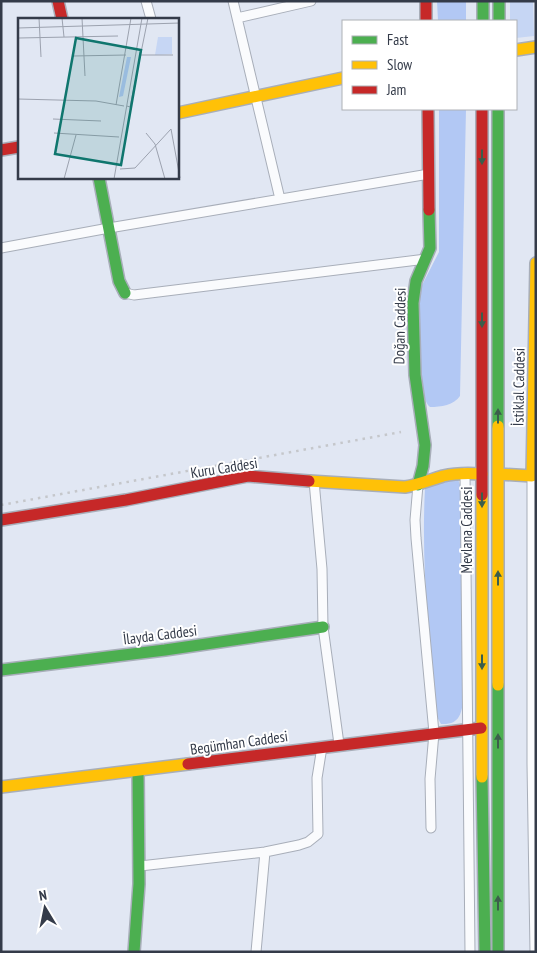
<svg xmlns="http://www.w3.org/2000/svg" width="537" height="953" viewBox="0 0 537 953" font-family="'PT Sans Narrow',sans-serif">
<rect width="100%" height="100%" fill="#e1e7f3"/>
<path fill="#c6d6f4" d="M510,1h23l1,35 -18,2v-17h-6z"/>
<path fill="#b2c8f4" d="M437,1h29v20h-28z
M439,109h27l-6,287c-6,9 -19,11 -30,11 -15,-12 -11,-91 -11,-111l2,-9 18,-35z
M458,479l2,6 4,213c-3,16 -4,27 -23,26l-4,-7c-8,-77 -16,-152 -12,-229l2,-2z"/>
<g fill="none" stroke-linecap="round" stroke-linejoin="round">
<defs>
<path id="street" d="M146,1l5,18
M233,1l47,198
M237,18l74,-17
M1,248l108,-20 320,-54
M125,293l9,2 292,-36
M465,473l5,479
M532,476v288l3,188
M314,481l8,88 1,58 16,117
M418,485l-3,35 1,18 18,195 -4,46 1,49
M140,866l125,-14 34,-7 9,-3 10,-8 -1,-56 5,-31
M256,952l9,-100"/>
<path id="fast" d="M483,1v20
M499,1v20
M498,109v317
M99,178l20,103 6,12
M418,485l5,-19 2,-21 -10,-70 -2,-72 3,-22 14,-33 -1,-38
M1,670l164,-20 158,-23
M498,685v267
M482,777l3,175
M134,952l5,-68 -1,-113"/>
<path id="slow" d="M516,50l20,-3
M178,113l165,-35
M498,426v259
M498,474l34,2 4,-213
M309,481l96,6c13,-2 25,-7 38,-11 13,-3 26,-3 39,-2
M482,495v282
M1,787l187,-23"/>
<path id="jam" d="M58,1l4,18
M426,1v20
M428,109l1,101
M482,109v386
M1,150l18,-3
M1,520l125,-20 122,-24 61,5
M188,764l293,-36"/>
</defs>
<use href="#street" stroke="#a8aeb9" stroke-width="11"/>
<use href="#fast" stroke="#a8aeb9" stroke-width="14"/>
<use href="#slow" stroke="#a8aeb9" stroke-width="14"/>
<use href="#jam" stroke="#a8aeb9" stroke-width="14"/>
<use href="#street" stroke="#fafbfd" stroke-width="9"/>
<use href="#fast" stroke="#4caf50" stroke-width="11"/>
<use href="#slow" stroke="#ffc107" stroke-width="11"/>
<use href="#jam" stroke="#c62828" stroke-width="11"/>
<path stroke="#c5c7cb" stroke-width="2.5" stroke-dasharray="2.5 5" stroke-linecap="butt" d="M1,505l400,-73"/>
</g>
<defs><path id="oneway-solid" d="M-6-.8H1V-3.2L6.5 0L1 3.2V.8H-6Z" transform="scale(1.25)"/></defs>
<g fill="#3b5e4b">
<use href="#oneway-solid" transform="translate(482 157) rotate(90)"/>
<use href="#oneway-solid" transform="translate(482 320) rotate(90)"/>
<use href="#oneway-solid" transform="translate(498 416) rotate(-90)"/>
<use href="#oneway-solid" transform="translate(482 500) rotate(90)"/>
<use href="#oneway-solid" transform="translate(498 578) rotate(-90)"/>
<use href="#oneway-solid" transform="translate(482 662) rotate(90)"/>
<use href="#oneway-solid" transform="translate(498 741) rotate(-90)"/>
<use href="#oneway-solid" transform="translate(498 903) rotate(-90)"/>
</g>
<g text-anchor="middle" stroke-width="4" stroke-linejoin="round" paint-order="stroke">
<g font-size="15" fill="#343b49" stroke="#fff">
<text transform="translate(400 326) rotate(-89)" y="5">Doğan Caddesi</text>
<text transform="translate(519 387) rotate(-89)" y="5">İstiklal Caddesi</text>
<text transform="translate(224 468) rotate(-9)" y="5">Kuru Caddesi</text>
<text transform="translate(467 530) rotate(-90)" y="5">Mevlana Caddesi</text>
<text transform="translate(160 635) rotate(-7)" y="5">İlayda Caddesi</text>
<text transform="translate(239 743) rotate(-8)" y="5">Begümhan Caddesi</text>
</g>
</g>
<g transform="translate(18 18)">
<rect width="161" height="161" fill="#e1e7f3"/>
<path d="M140,19h14v17l-17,1z" fill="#c6d6f4"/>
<path d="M109,39h4l-8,39 -4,1z" fill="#b2c8f4"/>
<path fill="none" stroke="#9ca2af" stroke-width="1" d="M21,0l2,39M44,0l2,19M64,0l3,58M0,10l162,-5M1,20l99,-2M123,37h32M55,38l53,-1M0,81l78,2 28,5M98,87l15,-87M109,88l3,1 18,-89M35,101l48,2M153,111l9,49M36,115l65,4M128,115l9,11 10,35M102,151l15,-1 36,-39M46,161l12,-44M96,161l28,-161"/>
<path fill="#0f766e" fill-opacity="0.15" stroke="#0f766e" stroke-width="2.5" d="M58,20l65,12 -20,115 -66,-11z"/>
<rect width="161" height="161" fill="none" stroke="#343b49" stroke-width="2.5"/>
</g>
<rect width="537" height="953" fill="none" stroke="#343b49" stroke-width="5"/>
<rect x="342" y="20" width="175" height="90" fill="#ffffff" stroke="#aeb1b6"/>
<rect x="352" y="36" width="25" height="8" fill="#4caf50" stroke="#aeb1b6"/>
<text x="387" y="45" font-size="15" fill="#343b49">Fast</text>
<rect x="352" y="61" width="25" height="8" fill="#ffc107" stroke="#aeb1b6"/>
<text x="387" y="70" font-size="15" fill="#343b49">Slow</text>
<rect x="352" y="86" width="25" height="8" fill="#c62828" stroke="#aeb1b6"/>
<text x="387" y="95" font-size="15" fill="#343b49">Jam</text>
<g transform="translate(45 908) rotate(350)" stroke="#ffffff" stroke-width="4" paint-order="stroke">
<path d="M0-4L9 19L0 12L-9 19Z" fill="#343b49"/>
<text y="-8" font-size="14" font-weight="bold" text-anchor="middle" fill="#343b49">N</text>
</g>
</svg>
